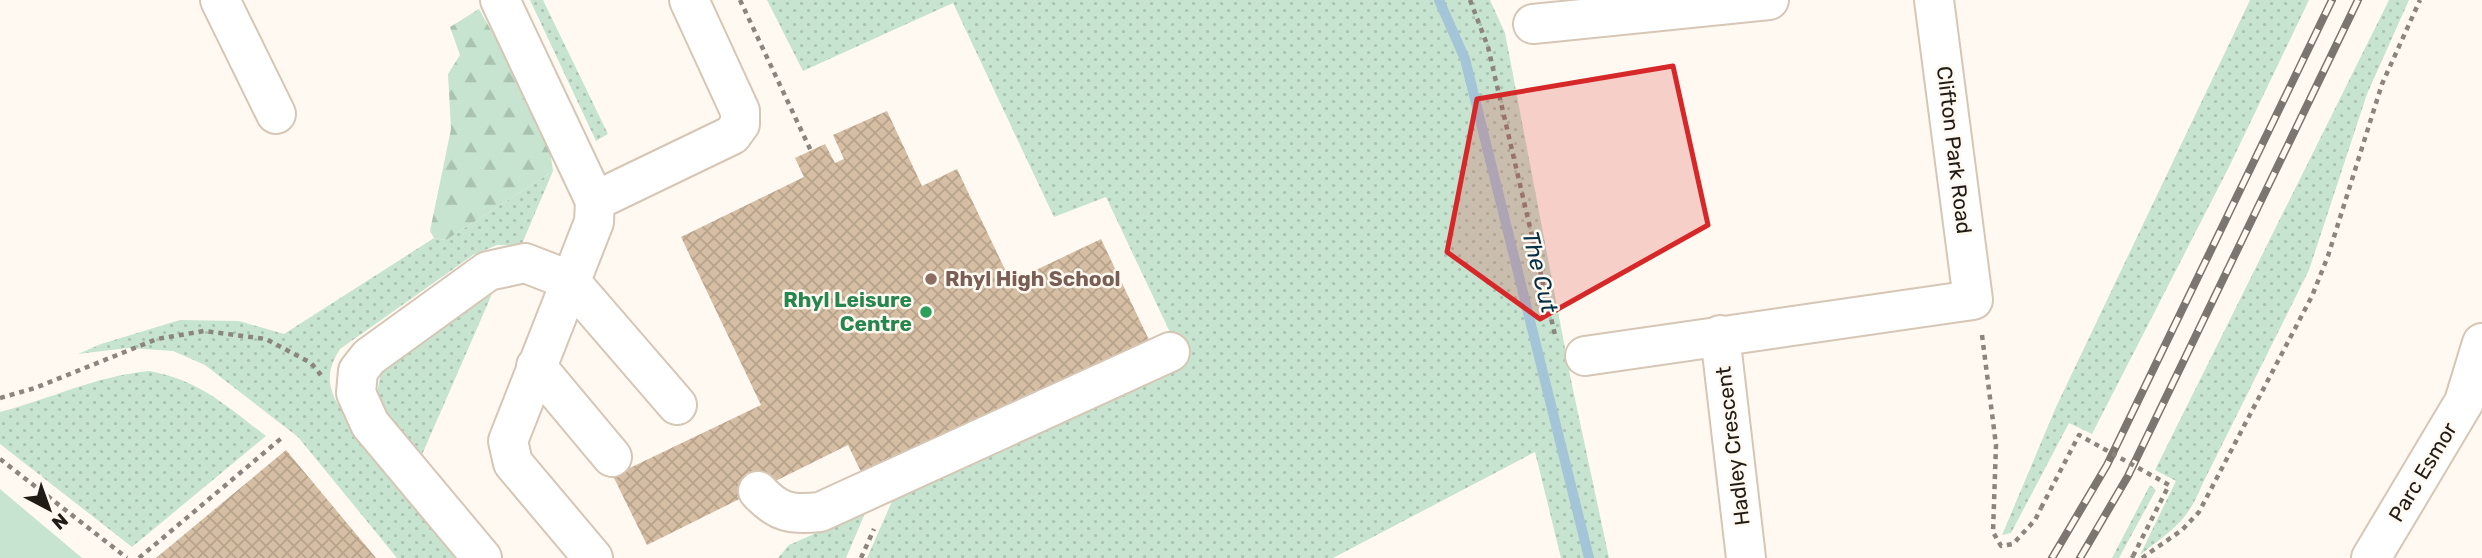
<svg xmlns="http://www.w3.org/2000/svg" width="2482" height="558" viewBox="0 0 2482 558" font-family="Rubik,sans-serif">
<defs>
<pattern id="green-dots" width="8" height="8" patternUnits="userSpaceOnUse" patternTransform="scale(1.75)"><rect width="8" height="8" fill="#c6e4cf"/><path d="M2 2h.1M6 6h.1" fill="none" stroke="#aac3b1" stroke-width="1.8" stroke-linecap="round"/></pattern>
<pattern id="forest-firs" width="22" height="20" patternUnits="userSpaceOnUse" patternTransform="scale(1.75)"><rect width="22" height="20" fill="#c6e4cf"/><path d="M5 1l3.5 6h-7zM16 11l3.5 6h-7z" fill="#aac3b1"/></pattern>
<pattern id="building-cross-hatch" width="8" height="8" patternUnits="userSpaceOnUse" patternTransform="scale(1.75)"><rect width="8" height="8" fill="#d5bea3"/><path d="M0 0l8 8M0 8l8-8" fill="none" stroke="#b7a38b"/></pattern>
</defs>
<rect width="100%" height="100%" fill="#fff9f2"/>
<path fill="url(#green-dots)" d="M530,0h13l65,134 -12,7z
M767,0h723l15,33 67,352 37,173h-48l-26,-106 -202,106h-466l26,-59 292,-135 -79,-167 -52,20 -101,-214 -150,68z
M2250,0h59l-80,167 -137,267 -23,-11 -58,110 -9,2 54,-128z
M2389,0h20l-42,94 -58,176 -107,215c-15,38 -32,46 -62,70l36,-74 -21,-11z
M553,171l-32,75 -24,-1 -24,10 -133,94c-12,19 -14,33 -3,54l126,155h-66l-99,-121 -93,-72 -32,-14 -45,-3 -50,6 23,-10 79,-24 59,1 45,13 150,-96 12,2z
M492,294l-71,163 -34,-41 -10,-23 4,-21 92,-67z
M149,371c51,9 77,35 117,65l-134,111 -132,-103v-32c50,-13 96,-36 149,-41z
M2150,485l6,5 -37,68h-7z
M866,511l-20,47h-68l11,-13z"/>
<path fill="url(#forest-firs)" d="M479,9l68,120 6,42 -107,69 -12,-2 -4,-7 21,-102 -3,-55 12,-19 -10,-28z"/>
<path fill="#c6e4cf" d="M0,489l82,69h-82z"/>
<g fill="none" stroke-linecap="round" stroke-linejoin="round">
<path stroke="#a4c4d8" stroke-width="10" d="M1439,0l26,59 124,499"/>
</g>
<path fill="url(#building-cross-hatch)" d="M887,111l35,75 35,-17 54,113 90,-43 49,103 -285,138 -17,-35 -201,100 -34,-69 148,-71 -80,-168 123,-60 -9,-19 30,-14 10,19 9,-4 -11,-24z
M286,450l90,108h-220z"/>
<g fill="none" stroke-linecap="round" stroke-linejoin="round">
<defs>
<path id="minor" d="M220,0l56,114
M500,0l95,201 -1,21 -86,219 5,22 80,95
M1533,24l236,-24
M595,201l137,-66 8,-11v-13l-51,-111
M1720,335l26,223
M1585,356l388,-56 -39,-300
M536,366l76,91
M758,491c20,22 33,24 62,21l350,-160
M482,558l-112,-134 -14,-31 2,-22 11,-14 119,-86 37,-8 44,17 108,125
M2371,558l93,-156 18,-59"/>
</defs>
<use href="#minor" stroke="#d5c6b5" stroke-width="42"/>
<path stroke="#8b857e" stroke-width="4.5" stroke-dasharray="5 5" stroke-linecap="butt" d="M740,0l71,151
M1470,0l18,47 67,288
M1982,335l14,110 -3,87 8,14 12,-2 22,-24 6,-12
M0,398l35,-10 122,-49 47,-8 62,8 45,24 10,12
M0,459l127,99
M139,558l145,-122
M861,558l13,-29
M2132,558l1,-2
M2142,558l40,-28 17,-18 113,-216 16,-40 54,-172 38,-84"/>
<use href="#minor" stroke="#fff" stroke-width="38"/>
<defs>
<path id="rail" d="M2052,558l55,-93 225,-465
M2080,558l48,-82 230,-476"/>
</defs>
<use href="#rail" stroke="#7b766f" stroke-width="8"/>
<use href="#rail" stroke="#fff9f2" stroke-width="5" stroke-dasharray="16" stroke-linecap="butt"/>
<path stroke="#8b857e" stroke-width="4.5" stroke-dasharray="5 5" stroke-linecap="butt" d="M2041,508l38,-73 90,50 -36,71"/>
</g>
<path fill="#d62828" fill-opacity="0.2" stroke="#d62828" stroke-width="5" stroke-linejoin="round" d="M1673,66l35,159 -168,94 -93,-67 30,-153z"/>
<circle fill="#8d6e63" stroke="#fff9f2" stroke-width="2.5" cx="931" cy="279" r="7"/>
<circle fill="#2e9e5b" stroke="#fff9f2" stroke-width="2.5" cx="926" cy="312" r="7"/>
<g text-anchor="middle" stroke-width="5" stroke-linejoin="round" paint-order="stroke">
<g font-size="21" fill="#201b14" stroke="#fff9f2">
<text transform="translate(1954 150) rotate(83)" y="7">Clifton Park Road</text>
<text transform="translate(1733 446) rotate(-97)" y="7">Hadley Crescent</text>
<text transform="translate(2423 472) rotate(-59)" y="7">Parc Esmor</text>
</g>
<g font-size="21" font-weight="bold" fill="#785e54" stroke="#fff9f2" text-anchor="start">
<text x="945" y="286">Rhyl High School</text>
</g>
<g font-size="21" font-weight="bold" fill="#27864d" stroke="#fff9f2" text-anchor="end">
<text x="912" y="307">Rhyl Leisure<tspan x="912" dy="24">Centre</tspan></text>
</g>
<g font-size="23" font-style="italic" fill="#032f45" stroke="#fff9f2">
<text transform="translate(1540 272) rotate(76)" y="8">The Cut</text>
</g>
</g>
<g transform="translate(49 509) rotate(139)" stroke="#fff9f2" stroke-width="5" paint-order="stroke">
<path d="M0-5L12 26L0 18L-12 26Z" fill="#201b14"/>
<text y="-10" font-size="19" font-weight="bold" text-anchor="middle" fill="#201b14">N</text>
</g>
</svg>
